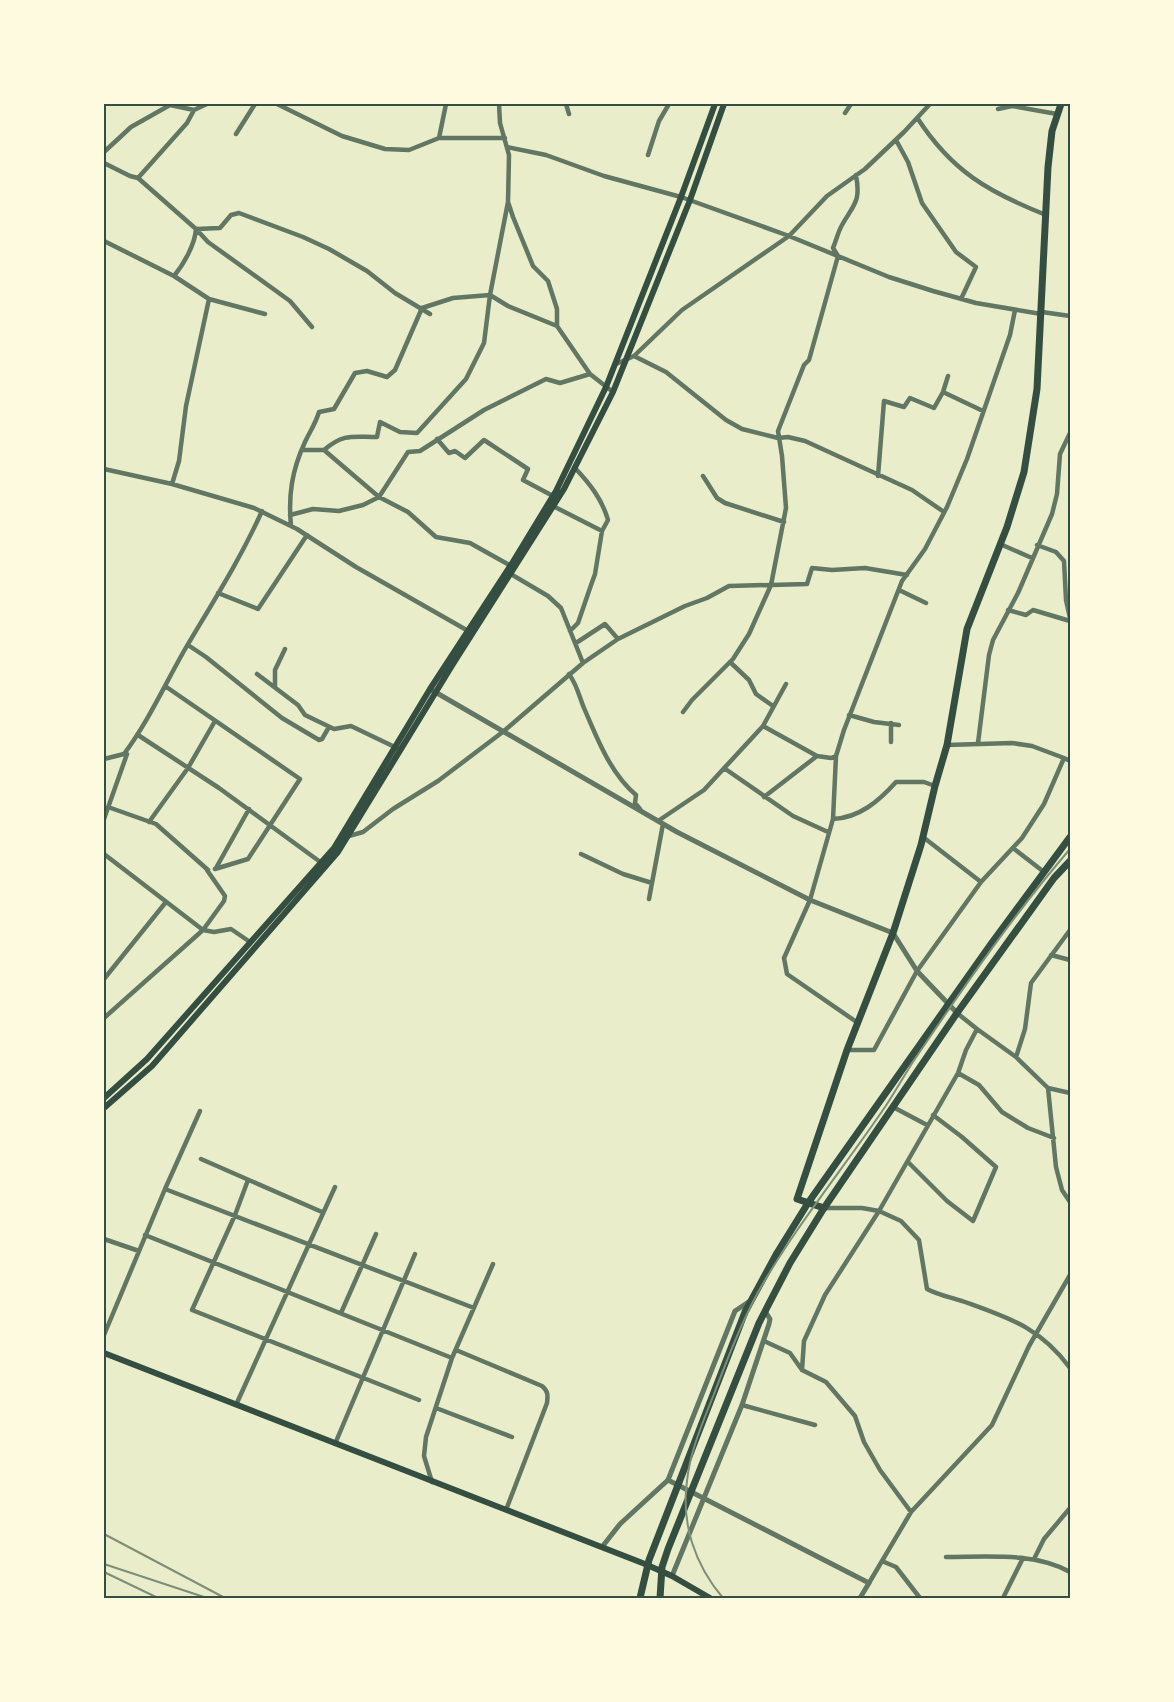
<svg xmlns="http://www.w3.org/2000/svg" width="1174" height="1702" viewBox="0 0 1174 1702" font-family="'Golos Text',sans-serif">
<rect width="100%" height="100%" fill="#e9edc9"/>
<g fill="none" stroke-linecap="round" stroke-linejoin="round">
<path stroke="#617663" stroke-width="4.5" d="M277,104l65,32 43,13 24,1 30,-12h66
M499,104l1,19 9,32 -1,47 5,15 20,49 15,15 9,28v17l33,48 23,18
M566,104l3,10
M998,109l14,-3 45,8
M845,113l6,-9
M918,119c34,52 70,73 128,96
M236,134l19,-30
M439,138l7,-34
M896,140l12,22 14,41 34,49 20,15 -15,32
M507,147l39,8 58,21 77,21 108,39 100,41 44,14 43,12 65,11
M104,152l27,-25 39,-22 24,5 13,-6
M648,155l11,-34 10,-17
M104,163l26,13 8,2 58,51c-1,15 -12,35 -22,47
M138,178l49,-55 7,-13
M196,229l24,-1 11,-13 8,-2 64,24 26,12 38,22 28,22 35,21
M196,229l12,13 82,59 22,26
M104,241l70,35 35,23 -23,107 -7,55 -7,23
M209,299l56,15
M1042,312l28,4
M634,356l32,16 60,48 16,9 36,9 10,-1 17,4 107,49 32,22
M616,364l18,-8 48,-46 107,-74 38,-40 38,-27 39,-37 26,-28
M943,392l40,19
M437,439l12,14 6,-2 10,7 19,-18 44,29 -5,11 30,16
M302,450h22l55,47 29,-45 12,-1 64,-41 62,-31 14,4 30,-9
M324,450c20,-17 29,-13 53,-13l3,-15 20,10 17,1 49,-54 18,-36 6,-48 18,-93
M104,469l68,15 82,24 43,21 59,38 114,65
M703,476l14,22 8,5 59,19
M878,476l6,-75 20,6 6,-9 24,10 9,-16 5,-16
M553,506l49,25
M290,515l23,-6 26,2 24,-6 16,-8 29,15 28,25 34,6 43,24
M291,526c-3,-31 1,-56 14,-84 5,-11 10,-17 14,-30l15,-3 21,-36 12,-2 20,6 8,-7 27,-62 31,-10 37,-3 18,11 49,20
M1000,544l32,14
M1037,545l19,7 8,9 2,39 4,18
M899,590l27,13
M218,593l40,16 49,-74
M1008,610l18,5 7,-5 37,11
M570,631l8,-8 12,-35 5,-14 7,-43 6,-11c-6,-21 -18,-36 -33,-52
M576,643l29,-19 13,15
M188,645l18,12 76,61 37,22 3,-1 7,-12
M730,662l19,18 7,14 17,12
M583,663l35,-24 67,-33 22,-8 22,-12 78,-2 5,-16 20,2 33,-2 42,7
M257,674l41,31 7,10 29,14 17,-3 50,24
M569,674c8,11 10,22 15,34 13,30 26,65 52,87l-1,8 5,6
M165,686l135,93 -52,80 -33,10
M275,686v-16l10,-21
M683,712l9,-12 41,-41 16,-25 22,-49 15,-77 -4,-52 -4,-25 26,-66 5,-5 29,-104 -5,-8c3,-7 5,-16 9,-23 12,-21 19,-23 14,-50
M849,715l25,7 25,3
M763,726l54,30
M138,735l81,53 104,76
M891,742v-19
M978,743l11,-88 4,-15 25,-47 34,-79 5,-20 3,-40 10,-21
M947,745l65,-2 20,3 32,12
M104,759l20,-5c24,-32 40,-68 60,-103 27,-46 56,-91 78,-140
M724,768l69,48 35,16
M764,797l53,-41 14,2 5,-2
M108,807l48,17 52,46
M104,819l23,-65
M833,819c26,-1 46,-18 63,-37h28l11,4
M658,821l46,-31 59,-64 23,-42
M149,822l39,-54 27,-47
M349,836l14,-4 30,-23 45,-28 66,-50 79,-68 -22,-55 -13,-12 -39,-23
M923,837l58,45
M1013,848l31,24
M104,854l99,76 11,2 17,-3 19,13
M581,854l42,20 29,9
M216,868l33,-59
M649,899l14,-75
M1051,955l19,5
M104,979l62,-77
M104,1018l99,-88 21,-29 1,-5 -18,-26
M858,1023l-71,-49 -3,-16 26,-58 23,-81 3,-63 8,-26 58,-149 23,-32 22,-42 20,-48 43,-124 5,-25
M977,1029l39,28 9,-28 6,-46 39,-53
M847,1050h27l43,-79 64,-89 41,-44 22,-34 20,-46 6,3
M1016,1057l32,31 8,79 6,23 8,12
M958,1073l21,12 23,27 26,16 26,10
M1048,1088l22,5
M893,1107l34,18
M201,1159l121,53
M908,1162l39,39 26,20 23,-54 -34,-30 -29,-22
M248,1180l-13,35 -43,95 227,90
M165,1189l309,119
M824,1208h38l17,3 79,-138 8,-23 11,-21 -20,-16
M145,1235l307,123
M104,1239l35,12
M341,1313l35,-79
M104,1335l61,-146 35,-78
M764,1341l26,12 12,17 24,12 29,34 9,26 16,28 31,42
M456,1350l86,36c6,5 6,9 5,17l-41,107
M802,1370l2,-29 21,-46 54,-84 22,10 18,19 8,49c11,6 23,8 35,12 47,17 78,26 108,67
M236,1405l99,-218
M742,1405l73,20
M436,1408l76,29
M335,1444l80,-190
M432,1482l-8,-26 2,-19 26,-79 41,-94
M946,1557c41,0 88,-5 124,15
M1034,1559l10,-20 26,-31
M882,1561l14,6 24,31
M869,1583l42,-71 81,-87 37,-79 41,-71
M1003,1598l20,-40"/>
<path stroke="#617663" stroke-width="5" d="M430,689l247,143 133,68 83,33 24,38 40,42
M668,1480l201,103 -9,15
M602,1547l18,-23 48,-44 67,-169 15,-10
M672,1576l70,-171 27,-81 1,-5 -5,-8"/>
<path stroke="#344e41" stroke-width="6" d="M104,1098l43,-39 187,-211 96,-159 81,-124 45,-74 50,-104 75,-190 34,-93
M104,1108l48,-42 186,-214 115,-188 111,-175 49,-97 77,-192 34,-96
M104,1353l541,211 27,12 38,22"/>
<path stroke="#344e41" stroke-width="7" d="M808,1203l183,-259 79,-107
M824,1208l133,-195 97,-135 16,-17"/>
<path stroke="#344e41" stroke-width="7" d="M640,1598l9,-38 96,-248 32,-59 31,-50
M660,1598l2,-31 6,-18 91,-226 31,-60 34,-55 -27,-9 50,-149 46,-117 28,-88 14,-59 12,-41 20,-116 40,-102 17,-55 13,-83 11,-222 4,-36 9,-27"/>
<path stroke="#7c8e77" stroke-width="2" d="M104,1534l121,64
M104,1564l103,34
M104,1572l54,26
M723,1598c-28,-33 -42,-74 -36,-117 3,-30 16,-59 27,-87 13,-34 26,-68 43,-100 37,-66 86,-125 128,-187 12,-18 22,-37 34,-54 48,-71 96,-140 151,-204"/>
</g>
<rect width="1174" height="1702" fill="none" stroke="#fefae0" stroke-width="210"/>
<rect x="105" y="105" width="964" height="1492" fill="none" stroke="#344e41" stroke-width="2"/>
</svg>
